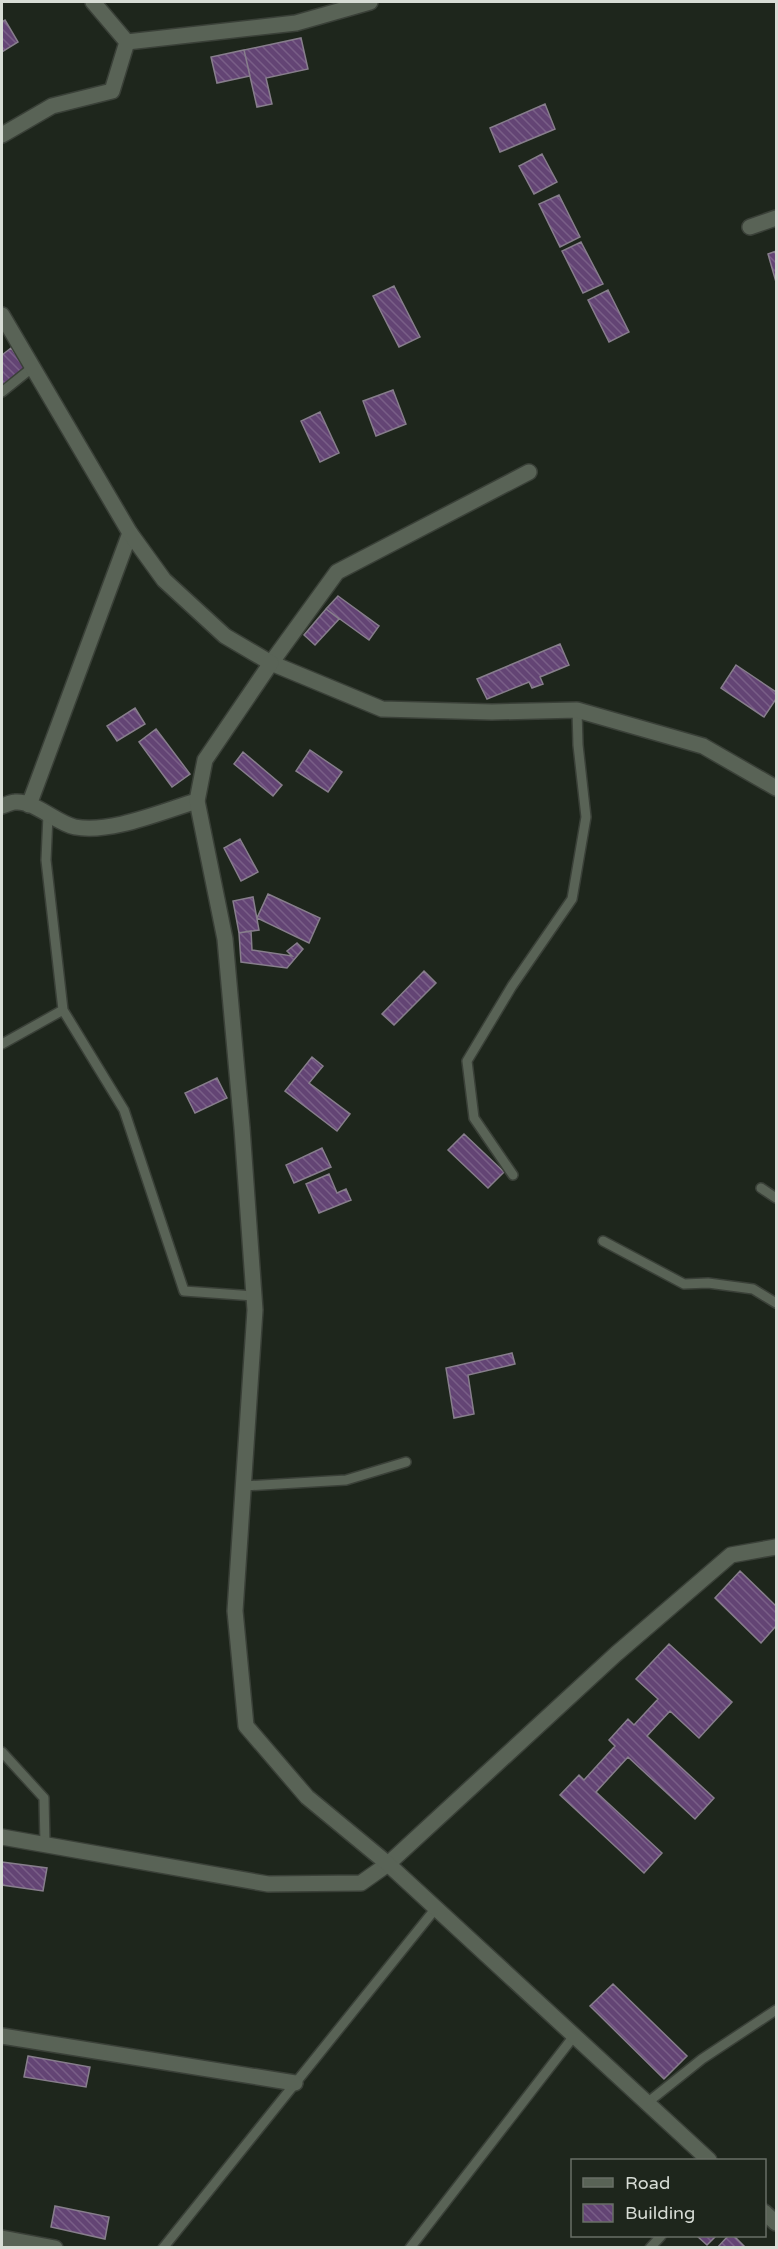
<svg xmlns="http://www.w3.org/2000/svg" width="778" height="2249" viewBox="0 0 778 2249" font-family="'Varela Round',sans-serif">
<defs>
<pattern id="building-back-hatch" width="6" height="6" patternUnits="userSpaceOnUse" patternTransform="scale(1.5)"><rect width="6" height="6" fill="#634474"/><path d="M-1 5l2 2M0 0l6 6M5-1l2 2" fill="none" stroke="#795e87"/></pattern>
</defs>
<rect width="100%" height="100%" fill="#1e261c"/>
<path fill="url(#building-back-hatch)" stroke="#877e8c" stroke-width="1.5" d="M5,20l13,22 -16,10v-30z
M301,38l7,31 -42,9 6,26 -15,3 -13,-57z
M244,50l6,26 -33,7 -6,-26z
M545,104l10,25 -55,23 -10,-24z
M542,154l15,28 -23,12 -15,-28z
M559,195l21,42 -20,10 -21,-43z
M581,242l22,42 -20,9 -21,-42z
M776,251v31l-8,-28z
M394,286l26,51 -21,10 -26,-51z
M608,290l21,42 -20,10 -21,-42z
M11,348l15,20 -24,17v-30z
M393,390l13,34 -30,12 -13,-35z
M320,412l19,41 -19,9 -19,-41z
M338,596l41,30 -10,14 -43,-31z
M326,609l13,10 -24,26 -11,-10z
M560,644l9,21 -29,12 3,7 -11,4 -3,-6 -42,17 -10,-20z
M736,665l40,27v7l-12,18 -43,-29z
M135,708l10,16 -28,17 -10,-15z
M156,729l34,45 -18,13 -33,-45z
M310,750l32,22 -14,20 -32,-21z
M243,752l39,33 -9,11 -39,-32z
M240,839l18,33 -17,9 -17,-33z
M268,894l52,24 -11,25 -52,-25z
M253,897l6,33 -20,3 -6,-32z
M251,931l1,19 40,6 -5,-5 10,-8 6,6 -16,19 -46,-6 -2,-29z
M424,971l12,12 -42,42 -12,-11z
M312,1057l11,9 -14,17 41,31 -13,17 -52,-40z
M217,1078l10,20 -32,15 -10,-20z
M464,1134l40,38 -16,16 -40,-38z
M322,1148l9,19 -37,16 -8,-18z
M329,1174l8,19 9,-4 5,11 -32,13 -13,-29z
M512,1353l3,11 -47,11 6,39 -20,4 -8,-50z
M740,1571l36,35v20l-15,17 -46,-45z
M669,1644l63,58 -33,36 -29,-27 -23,25 67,62 -19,21 -67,-62 -32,35 66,61 -18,20 -84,-78 19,-20 5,5 31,-34 -6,-6 19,-21 6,6 24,-26 -22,-20z
M2,1862l45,6 -4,23 -41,-6z
M613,1984l74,72 -23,23 -74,-73z
M28,2056l62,11 -4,20 -62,-10z
M55,2206l54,11 -4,22 -54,-12z
M697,2236h19l-9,9z
M728,2236h6l12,12h-29z"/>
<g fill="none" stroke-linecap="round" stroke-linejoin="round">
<defs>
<path id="service" d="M2,392l31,-25
M48,815l-2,45 17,150 61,100 60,181 70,5
M2,1044l61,-34
M513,1175l-39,-57 -7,-57 45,-75 60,-87 14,-82 -8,-72 -1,-35
M761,1188l15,10
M603,1241l81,43 24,-1 45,6 23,14
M244,1486l102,-6 60,-18
M2,1752l42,46 1,46
M647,2103l55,-44 74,-49
M163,2248l273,-340
M410,2248l164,-212
M650,2248l11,-12"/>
<path id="minor" d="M93,2l34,40
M2,135l50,-29 60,-15 15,-49 169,-19 74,-21
M750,227l26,-9
M529,472l-192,100 -66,91 111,46 110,3 85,-2 126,36 73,42
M29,805l101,-272
M2,806c4,-1 9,-4 13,-4 19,-2 41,21 60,25 35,7 88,-16 122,-26
M2,1837l266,47 93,-1 27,-19 228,-210 115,-99 45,-8
M2,2036l293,47
M2,2238l53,10"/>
<path id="tertiary" d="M2,315l128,218 34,47 61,56 46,27 -66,97 -8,41 28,138 17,189 13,182 -20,301 11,115 61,71 81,67 321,296
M764,2212l12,11"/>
</defs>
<use href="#service" stroke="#3a4038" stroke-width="12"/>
<use href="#minor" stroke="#3a4038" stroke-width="18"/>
<use href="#tertiary" stroke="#3a4038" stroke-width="18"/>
<use href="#service" stroke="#596356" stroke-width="9"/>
<use href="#minor" stroke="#596356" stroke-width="15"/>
<use href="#tertiary" stroke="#596356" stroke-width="15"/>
</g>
<rect width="778" height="2249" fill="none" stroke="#d7dcd5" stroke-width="6"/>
<rect x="571" y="2159" width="195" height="78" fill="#1e261c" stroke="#686f66" stroke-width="1.5"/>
<rect x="583" y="2178" width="30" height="9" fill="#596356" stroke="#686f66" stroke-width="1.5"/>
<text x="625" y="2189" font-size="18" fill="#d7dcd5">Road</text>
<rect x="583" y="2204" width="30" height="18" fill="url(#building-back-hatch)" stroke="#686f66" stroke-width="1.5"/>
<text x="625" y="2219" font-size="18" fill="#d7dcd5">Building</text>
</svg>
